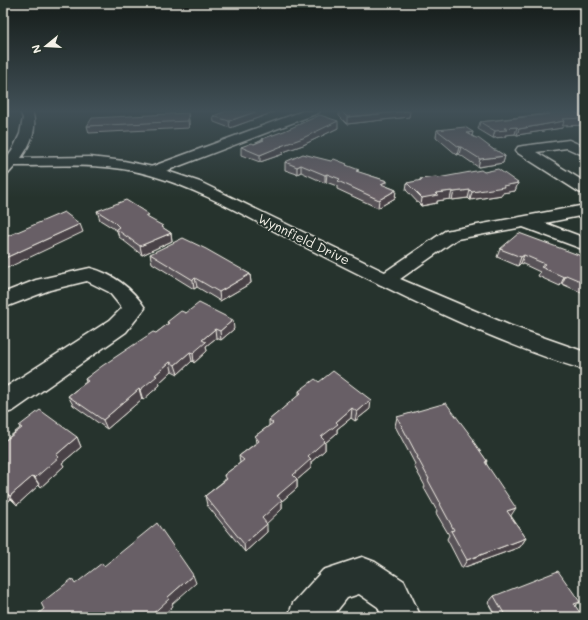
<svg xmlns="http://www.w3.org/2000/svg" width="588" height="620" viewBox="0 0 588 620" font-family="Mali,sans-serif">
<rect width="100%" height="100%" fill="#26332d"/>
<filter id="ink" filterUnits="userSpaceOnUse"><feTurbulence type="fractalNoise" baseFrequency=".025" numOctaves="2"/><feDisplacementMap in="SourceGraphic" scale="8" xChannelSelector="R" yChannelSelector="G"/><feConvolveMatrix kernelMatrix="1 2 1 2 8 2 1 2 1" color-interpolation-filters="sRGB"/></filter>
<g filter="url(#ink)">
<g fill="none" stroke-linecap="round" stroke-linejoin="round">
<defs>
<path id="minor" d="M303,111h17l-2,2 -160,61 -5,1 -5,-1 -2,-3 2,-3z
M569,140l16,7v9l-18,-8 -31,4 49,30v12l-6,-2 -61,-39 -2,-3 2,-3 5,-1z
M585,205v10l-40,8 40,15v12l-62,-23 -66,12 -64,45 -7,2 -7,-2 -3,-4 3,-4 66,-45z
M90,268c23,6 42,20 55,40l-19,24 -113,79 -10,3v-25l107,-69 12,-12 -13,-16 -22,-11 -37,9 -47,18v-15l33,-13z
M362,557l13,5 29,19 17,36h-39l-4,-10 -19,-13 -12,4 -15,19h-44l5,-14 30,-33z"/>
<path id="tertiary" d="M20,111h12c6,17 -1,32 -11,47l69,-1 34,4 34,7 42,14 193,94 118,50 74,26v18c-99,-30 -192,-79 -284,-125 -49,-25 -98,-55 -151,-70 -44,-13 -90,-9 -135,-9l-7,8 -5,1v-12l9,-12 8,-17 3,-16z"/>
</defs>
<use href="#minor" stroke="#f4f1e8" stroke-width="3"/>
<use href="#tertiary" stroke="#f4f1e8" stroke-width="3"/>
<use href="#minor" fill="#26332d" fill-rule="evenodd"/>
<use href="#tertiary" fill="#26332d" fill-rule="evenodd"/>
</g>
<path fill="#595258" stroke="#f4f1e8" d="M277,111l-47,17 -16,-6 -1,-6z
M339,111h71l-1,6 -62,7 -8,-8z
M544,111l41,6v8l-23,1v2l-45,7 -2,-1 -10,1v2l-12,1 -15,-9 2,-7 63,-8z
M189,120v8l-100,5 -2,-7z
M338,128l-35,17 -20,7v2l-23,8 -19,-7v-8l13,-3 8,-4v-1z
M437,130l36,2 -1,4 22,14 11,6 -2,7 -25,4 -19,-13 -2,1 -21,-18z
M285,162l62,4 11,6 29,9 -1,5 10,4 -1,8 -17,10 -41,-19v-3l-11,-4 -1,1 -24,-11 -4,2 -12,-4z
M484,172l34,11 -3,8 -13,2v2l-32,5 -2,-2 -16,2 -2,-1 -13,2v2l-16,3 -15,-16 1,-7 13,-2v-2l18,-1z
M97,211l52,8 22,14 1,8 -30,14 -23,-18 -2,-6 -1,-1 -16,-10z
M500,249l84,8 -2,3 3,1v36l-2,-1 2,-2 -23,-10 -2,2 -22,-10 2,-4 -19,-9 -3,3 -21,-9z
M150,254l100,20 1,9 -31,18 -23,-14 -3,2 -42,-26z
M186,313l48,16 -13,11 -5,-2 -10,8 1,5 -13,12 -2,-2 -14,13 -6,-3 -13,12 1,2 -17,15 -1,-1 -35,30 -34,-24 -5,-9 18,-14 -1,-3 71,-46 12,-9 -1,-2z
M319,382l51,27 -15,12 -4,-3 -14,11v4l-12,10v7l-14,12v6l-14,12v8l-15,13v8l-16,14 1,9 -22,20 -38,-47 -2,-9 20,-16 -1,-5 16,-12 -1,-7 17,-13 -1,-7 14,-10v-6l30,-25v-4z
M397,417l77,23 -1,2 14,19 -1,2 25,53 15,22 -6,9 -58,21 -15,-29 2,-4 -13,-22 1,-2 -13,-23 1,-2 -11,-20 1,-2 -20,-38z
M19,426l58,11 4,10 -19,16 2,3 -23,21 -2,-2 -22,20 -6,-6 -8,6v-63l17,-14z
M494,596l86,6 -5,4 8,11h-87l-8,-14z"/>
<path fill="#494247" stroke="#f4f1e8" d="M258,111h19l-47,17 -1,-7z
M410,111l-1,6 -62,7v-7z
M188,113l1,7v8l-1,-7z
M338,121v7l-35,17 -20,7v2l-23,8v-7z
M564,121l-2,7 -45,7 2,-6z
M517,127l-2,7 -10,1v2l-12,1 2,-7 9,-3z
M473,132l-2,7 -4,-6z
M459,147h2l-2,7 -2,1z
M505,156l-2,7 -25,4 2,-8z
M301,165v7l-4,2v-7z
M327,174l-1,8 -1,1v-8z
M387,181l-1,8 -5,-5z
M518,183l-3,8 -13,2v2l-32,5 2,-8z
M396,190l-1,8 -17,10 1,-8z
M470,190l-2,8 -16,2 2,-8z
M452,191l-2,8 -13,2v2l-16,3 1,-8 14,-5z
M80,224l3,8 -80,38v-11z
M171,233l1,8 -30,14 -2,-9z
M524,255l-3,8 -3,3 3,-9z
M250,274l1,9 -31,18 -1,-9z
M566,275l-4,9 -2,2 4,-9z
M195,278l2,9 -3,2 -1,-9z
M233,320l1,9 -13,11 -1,-9z
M215,329l1,9 -10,8 1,5 -13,12 -1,-10 9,-13z
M190,352l2,9 -14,13 -3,-9z
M170,362l2,9 -13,12 1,2 -17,15 -3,-10 15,-15z
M139,389l3,10 -35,30 -4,-9z
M371,400l-1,9 -15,12 2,-9z
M352,408l-1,10 -14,11v4l-12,10v7l-14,12v6l-14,12v8l-15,13v8l-19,18 -1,-9 31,-43 28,-38 15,-15z
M77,437l4,10 -19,16 2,3 -23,21 -6,-9 21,-23z
M33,476l6,9 -22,20 -7,-9z
M3,490h1l7,9 -8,6z
M516,508l-6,9 -3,-6z
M267,524v8l-22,20 -1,-8z
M526,538l-6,9 -58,21 5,-8z
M193,575l3,8 -24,21 1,2 -12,11h-12l19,-20z"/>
<path fill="#685f66" stroke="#f4f1e8" d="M226,111h32l-29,10 -16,-5z
M341,111h67l-61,6z
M545,111h28l12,6v1l-23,1 2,2 -45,8 -2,-2 -13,1 3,2 -12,1 -15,-9 70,-8z
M188,113v8l-101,5 5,-8z
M320,115l18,6 -35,17 -22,8h1l-22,9 -19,-8 11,-4 2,1 10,-4 -2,-1 22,-8z
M465,127l8,5 -6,1 9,5h2l16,12h2l9,6 -25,3 -19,-12h-2l-22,-17z
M303,154l28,7 3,-2 13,5 -1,1 13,5 -3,1 31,10 -6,3 15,6 -17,10 -41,-19 2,-2 -13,-5 -2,1 -24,-10 -4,2 -12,-5z
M498,169l20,14 -15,3 1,1 -32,5 -2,-2 -16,2 -2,-1 -16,2 2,2 -16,3 -15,-15 15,-3 -2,-1 16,-2 2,1 43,-8 3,2z
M126,200l16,10 7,5 -4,1 18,10 -1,1 9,6 -31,13 -24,-17 3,-2 -6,-6 -16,-10z
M64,212l16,12 -77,35v-21z
M519,233l65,24 -3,2 4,2v22l-19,-8 -2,2 -23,-10 4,-3 -21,-9 -3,2 -21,-8z
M183,238l23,11 44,25 -31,18 -24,-14 -2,2 -43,-26z
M199,303l34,17 -13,11 -5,-2 -13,11 4,2 -13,11 -3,-1 -15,13 -5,-3 -15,13 2,1 -17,14 -1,-1 -36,31 -35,-24 20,-15 -3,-2 17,-13 51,-34 3,1 13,-10 -2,-1 14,-11 5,2z
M333,371l38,29 -14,12 -5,-4 -16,14 2,2 -17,13 4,4 -17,15 3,3 -18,16 4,4 -20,17 5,4 -20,18 5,6 -23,20 -39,-48 22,-17 -3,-4 20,-15 -5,-4 20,-15 -4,-5 18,-13 -4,-3 32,-27 -2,-2 16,-12 4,3z
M446,403l28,37 -1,1 14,20 -2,1 31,46 -9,3 19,27 -59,22 -16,-29 3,-1 -14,-26h1l-13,-24 1,-1 -12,-22h1l-21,-40z
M40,410l37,27 -21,18 3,2 -24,21 -2,-2 -23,20 -6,-6h-1v-48l19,-14 -3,-2z
M157,523l36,52 -25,22 1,2 -20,18h-115l10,-8 -3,-6 31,-24 3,5 27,-21 2,3z
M558,571l22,31 -6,2 9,13h-77l-12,-21z"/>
</g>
<linearGradient id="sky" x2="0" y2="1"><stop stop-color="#151c19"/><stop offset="0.56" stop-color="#415057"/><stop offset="1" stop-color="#415057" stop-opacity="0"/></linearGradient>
<rect width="588" height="198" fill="url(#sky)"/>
<g text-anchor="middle" stroke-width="4" stroke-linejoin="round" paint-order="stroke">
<g font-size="13" fill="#f4f1e8" stroke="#26332d">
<text transform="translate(304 239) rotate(26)" y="5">Wynnfield Drive</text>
</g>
</g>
<rect width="588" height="620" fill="none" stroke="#26332d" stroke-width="16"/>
<rect x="8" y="8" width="572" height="604" fill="none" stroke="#f4f1e8" stroke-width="1.5" filter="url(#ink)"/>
<g transform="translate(46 46) rotate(252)" stroke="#26332d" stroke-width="3" paint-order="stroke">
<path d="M0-3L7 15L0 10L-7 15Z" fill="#f4f1e8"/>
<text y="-6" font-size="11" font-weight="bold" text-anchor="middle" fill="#f4f1e8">N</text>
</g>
</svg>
